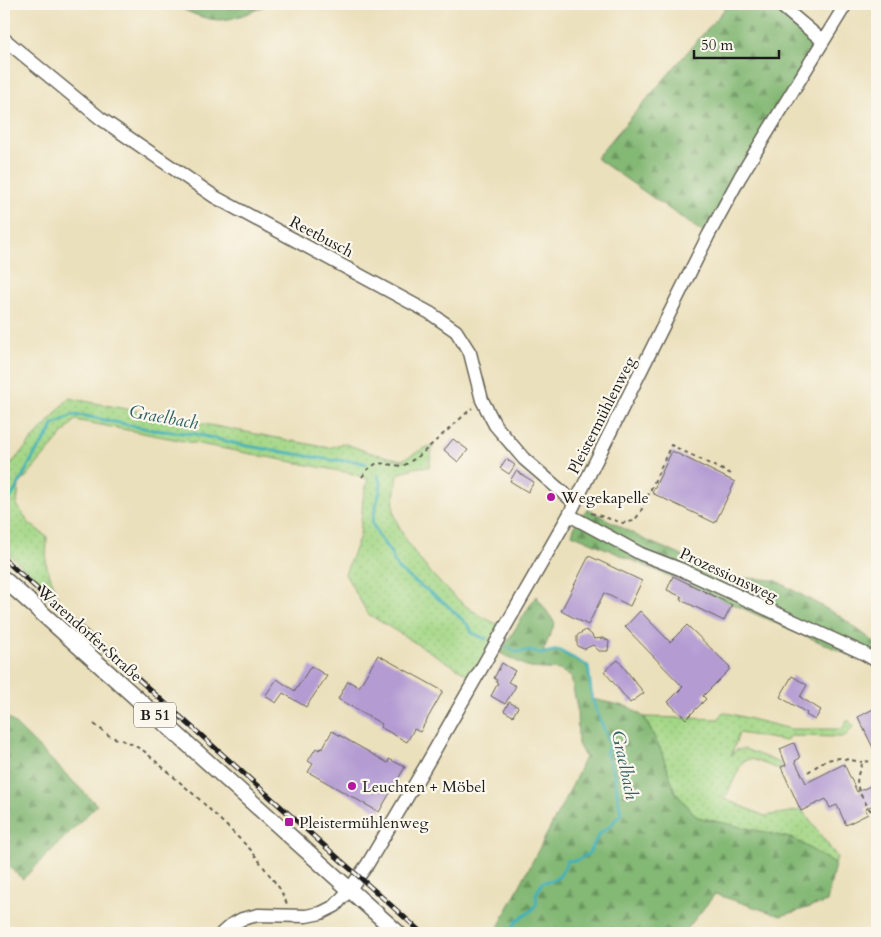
<svg xmlns="http://www.w3.org/2000/svg" width="881" height="937" viewBox="0 0 881 937" font-family="Cardo,serif">
<defs>
<pattern id="grass-dots" width="8" height="8" patternUnits="userSpaceOnUse" patternTransform="scale(1.25)"><rect width="8" height="8" fill="#a4d787"/><path d="M2 2h.1M6 6h.1" fill="none" stroke="#8db874" stroke-width="1.8" stroke-linecap="round"/></pattern>
<pattern id="forest-firs" width="22" height="20" patternUnits="userSpaceOnUse" patternTransform="scale(1.25)"><rect width="22" height="20" fill="#83b874"/><path d="M5 1l3.5 6h-7zM16 11l3.5 6h-7z" fill="#6a955e"/></pattern>
<pattern id="water-rules" width="6" height="5" patternUnits="userSpaceOnUse" patternTransform="scale(1.25)"><rect width="6" height="5" fill="#41b1ba"/><path d="M0 2.5h6" fill="none" stroke="#368f96"/></pattern>
</defs>
<rect width="100%" height="100%" fill="#fbf7ec"/>
<filter id="ink" filterUnits="userSpaceOnUse"><feTurbulence type="fractalNoise" baseFrequency=".02" numOctaves="2"/><feDisplacementMap in="SourceGraphic" scale="10" xChannelSelector="R" yChannelSelector="G"/><feConvolveMatrix kernelMatrix="1 2 1 2 8 2 1 2 1" color-interpolation-filters="sRGB"/></filter>
<filter id="wash" filterUnits="userSpaceOnUse"><feTurbulence type="fractalNoise" baseFrequency=".0096" numOctaves="4" result="noise"/><feDisplacementMap in="SourceGraphic" scale="20" xChannelSelector="R" yChannelSelector="G"/><feGaussianBlur stdDeviation="1.12" result="paint"/><feColorMatrix in="noise" values="0 0 0 0 0 0 0 0 0 0 0 0 0 0 0 0 0 1.4 0 .05"/><feComposite in="paint" operator="in"/></filter>
<g filter="url(#wash)">
<rect width="100%" height="100%" fill="#ebe0bc"/>
<path fill="url(#grass-dots)" stroke="#607a52" d="M69,398l260,50 14,-5 28,10 31,7 31,-16 -4,23h-12l-19,7c-2,13 -7,30 -3,42 10,33 50,76 78,95 10,7 21,11 31,17l-29,51 -107,-65 -23,-40 15,-38 3,-37 5,-20 -18,-6 -275,-53 -56,65 -2,20 12,18 18,14 -1,27 12,34 -54,-48v-84l6,-1z
M723,712l68,17h51l6,-9 5,5 -2,5 -7,7 -53,-1 -5,5 -47,-8 -8,23 5,-6 9,-1 35,14 1,7 -29,-11 -9,2 -17,35 -6,1 45,19 37,-6 35,47 -2,7 -41,-25 -97,-22 -22,-25 -14,-42 -17,-33 75,2z"/>
<path fill="url(#forest-firs)" stroke="#506a48" d="M172,4h24l6,2 37,1 12,-3h18c-14,6 -34,16 -49,16 -17,0 -33,-9 -48,-16z
M729,4h50l44,37 -115,195 -112,-78z
M588,509l55,30 89,38 43,3 66,37 36,27v23l-305,-133 5,-14z
M536,596l19,27 -12,29 15,-2 30,16 4,33 37,8 15,10 17,33 14,42 22,25 97,22 41,25 -8,38 -46,14 -66,-22 -31,39h-189l78,-149 12,-27 -7,-13 -1,-36 -6,-31 -11,-7 -30,-2 -30,-15z
M4,713l93,92 -74,74 -19,-16z"/>
<path fill="url(#water-rules)" stroke="#2e666b" d="M196,4h55c-18,5 -37,6 -55,0z"/>
<g fill="none" stroke-linecap="round" stroke-linejoin="round">
<path stroke="#41b1ba" stroke-width="3" d="M378,475l3,11 -9,37 8,15 10,14 8,17 49,36 22,21 3,7 14,6
M4,498l4,3c10,-12 16,-28 24,-42 6,-12 17,-21 21,-34l19,-10 14,1 67,14 42,4 47,11 89,15 24,1 11,3
M507,647l10,5 13,-1 11,3 17,-4 30,16 4,33 18,45 -4,9 8,20 7,41 -12,13 -9,6 -12,21 -10,6 -11,1c-5,14 -8,20 -24,21l-7,12 1,9 -5,7 -17,13 -4,10"/>
</g>
<g id="blocks">
<path fill="#b49cd3" d="M453,439l15,11 -10,12 -14,-12z
M672,451l63,31 -20,41 -63,-30z
M506,459l9,6 -6,9 -9,-6z
M516,471l18,11 -6,10 -18,-11z
M589,556l53,25 -12,25 -26,-13 -16,32 -27,-14z
M673,576l59,29 -8,16 -43,-21 1,-3 -15,-7z
M640,611l30,31 17,-17 43,42 -1,1 1,1 -27,27 3,3 -20,20 -18,-17 15,-15 -58,-60z
M586,630l6,5 2,4 9,-1 6,3 -1,10h-9l-6,-6 -9,4 -5,-2 -2,-3v-8l2,-2z
M378,655l65,36 -23,41 -6,-3 -7,13 -27,-15 2,-3 -44,-25 10,-18 11,6z
M618,660l26,33 -14,10 -26,-32z
M502,663l13,8 -7,11 8,4 -11,18 -14,-8 7,-13 -2,-1 1,-2 -3,-2z
M311,666l16,10 -21,31 -23,-14 -7,10 -11,-7 12,-17 18,12z
M792,676l15,9 -7,12 21,13 -6,10 -9,-5 1,-2 -27,-16z
M509,702l9,5 -5,9 -9,-5z
M877,707v49l-19,-39z
M332,731l56,32 1,-4 16,8 -26,45 -71,-40 5,-8 -5,-3 8,-13 3,2 2,-2 1,1z
M794,743l6,15 -5,3 11,22 38,-19 13,28 20,-9v20l-12,6 3,5 -22,11 -9,-20 -7,3 -4,-9 -25,12 -20,-44 5,-2 -6,-16z"/>
</g>
</g>
<g filter="url(#ink)">
<use href="#blocks" fill-opacity="0" stroke="#646154" stroke-width="1"/>
<g fill="none" stroke-linecap="round" stroke-linejoin="round">
<defs>
<path id="minor" d="M779,4l44,37
M4,39l96,79 115,79 215,116 26,18 14,22 12,47 13,25 29,34 51,44
M569,515l72,39 39,15 183,84 14,8
M222,933l9,-8 11,-6 16,-4 48,1 15,-3 14,-7 14,-16 18,-25 58,-98 144,-252 139,-279 32,-59 106,-173"/>
<path id="major" d="M4,579l394,354"/>
</defs>
<use href="#minor" stroke="#646154" stroke-width="15"/>
<use href="#major" stroke="#646154" stroke-width="18"/>
<path stroke="#646154" stroke-width="2" stroke-dasharray="4 4" stroke-linecap="butt" d="M362,477l5,-7 10,-7 26,3 16,-10 53,-48
M591,513l32,10 11,-2 6,-8 31,-68 60,29
M4,533l2,-2
M94,724l17,13 17,5 16,9 54,47 53,52 29,39 7,15
M877,760l-14,2c-11,22 -5,29 7,48l7,2
M808,772l18,-12 14,-2 22,4"/>
<use href="#minor" stroke="#fff" stroke-width="12"/>
<use href="#major" stroke="#fff" stroke-width="15"/>
<defs>
<path id="rail" d="M4,559l418,374"/>
</defs>
<use href="#rail" stroke="#1c1c1c" stroke-width="5"/>
<use href="#rail" stroke="#fbf7ec" stroke-width="3" stroke-dasharray="9" stroke-linecap="butt"/>
</g>
</g>
<g fill="#b5179e" stroke="#fbf7ec" stroke-width="2">
<circle cx="551" cy="497" r="5"/>
<circle cx="352" cy="786" r="5"/>
<rect x="284" y="817" width="10" height="10" rx="2.5"/>
</g>
<g text-anchor="middle" stroke-width="4.5" stroke-linejoin="round" paint-order="stroke">
<rect fill="#fbf7ec" stroke="#5f5e5a" stroke-width="1" x="134" y="702.5" width="42" height="25" rx="4"/>
<g font-size="15" font-weight="bold" fill="#1c1c1c">
<text x="155" y="720">B 51</text>
</g>
<g font-size="16" fill="#1c1c1c" stroke="#fbf7ec">
<text transform="translate(322 236) rotate(28)" y="6">Reetbusch</text>
<text transform="translate(601 415) rotate(-63)" y="6">Pleistermühlenweg</text>
<text transform="translate(729 574) rotate(25)" y="6">Prozessionsweg</text>
<text transform="translate(90 633) rotate(42)" y="6">Warendorfer Straße</text>
</g>
<g font-size="16" fill="#1c1c1c" stroke="#fbf7ec" text-anchor="start">
<text x="561" y="503">Wegekapelle</text>
<text x="362" y="792">Leuchten + Möbel</text>
<text x="299" y="828">Pleistermühlenweg</text>
</g>
<g font-size="18" font-style="italic" fill="#2d5f63" stroke="#fbf7ec">
<text transform="translate(164 417) rotate(10)" y="6">Graelbach</text>
<text transform="translate(625 765) rotate(78)" y="6">Graelbach</text>
</g>
</g>
<rect width="881" height="937" fill="none" stroke="#fbf7ec" stroke-width="20"/>
<path d="M694 50v8h85v-8" fill="none" stroke="#1c1c1c" stroke-width="2.5"/>
<text x="701" y="50" font-size="15" fill="#1c1c1c" stroke="#fbf7ec" stroke-width="4" paint-order="stroke">50 m</text>
</svg>
